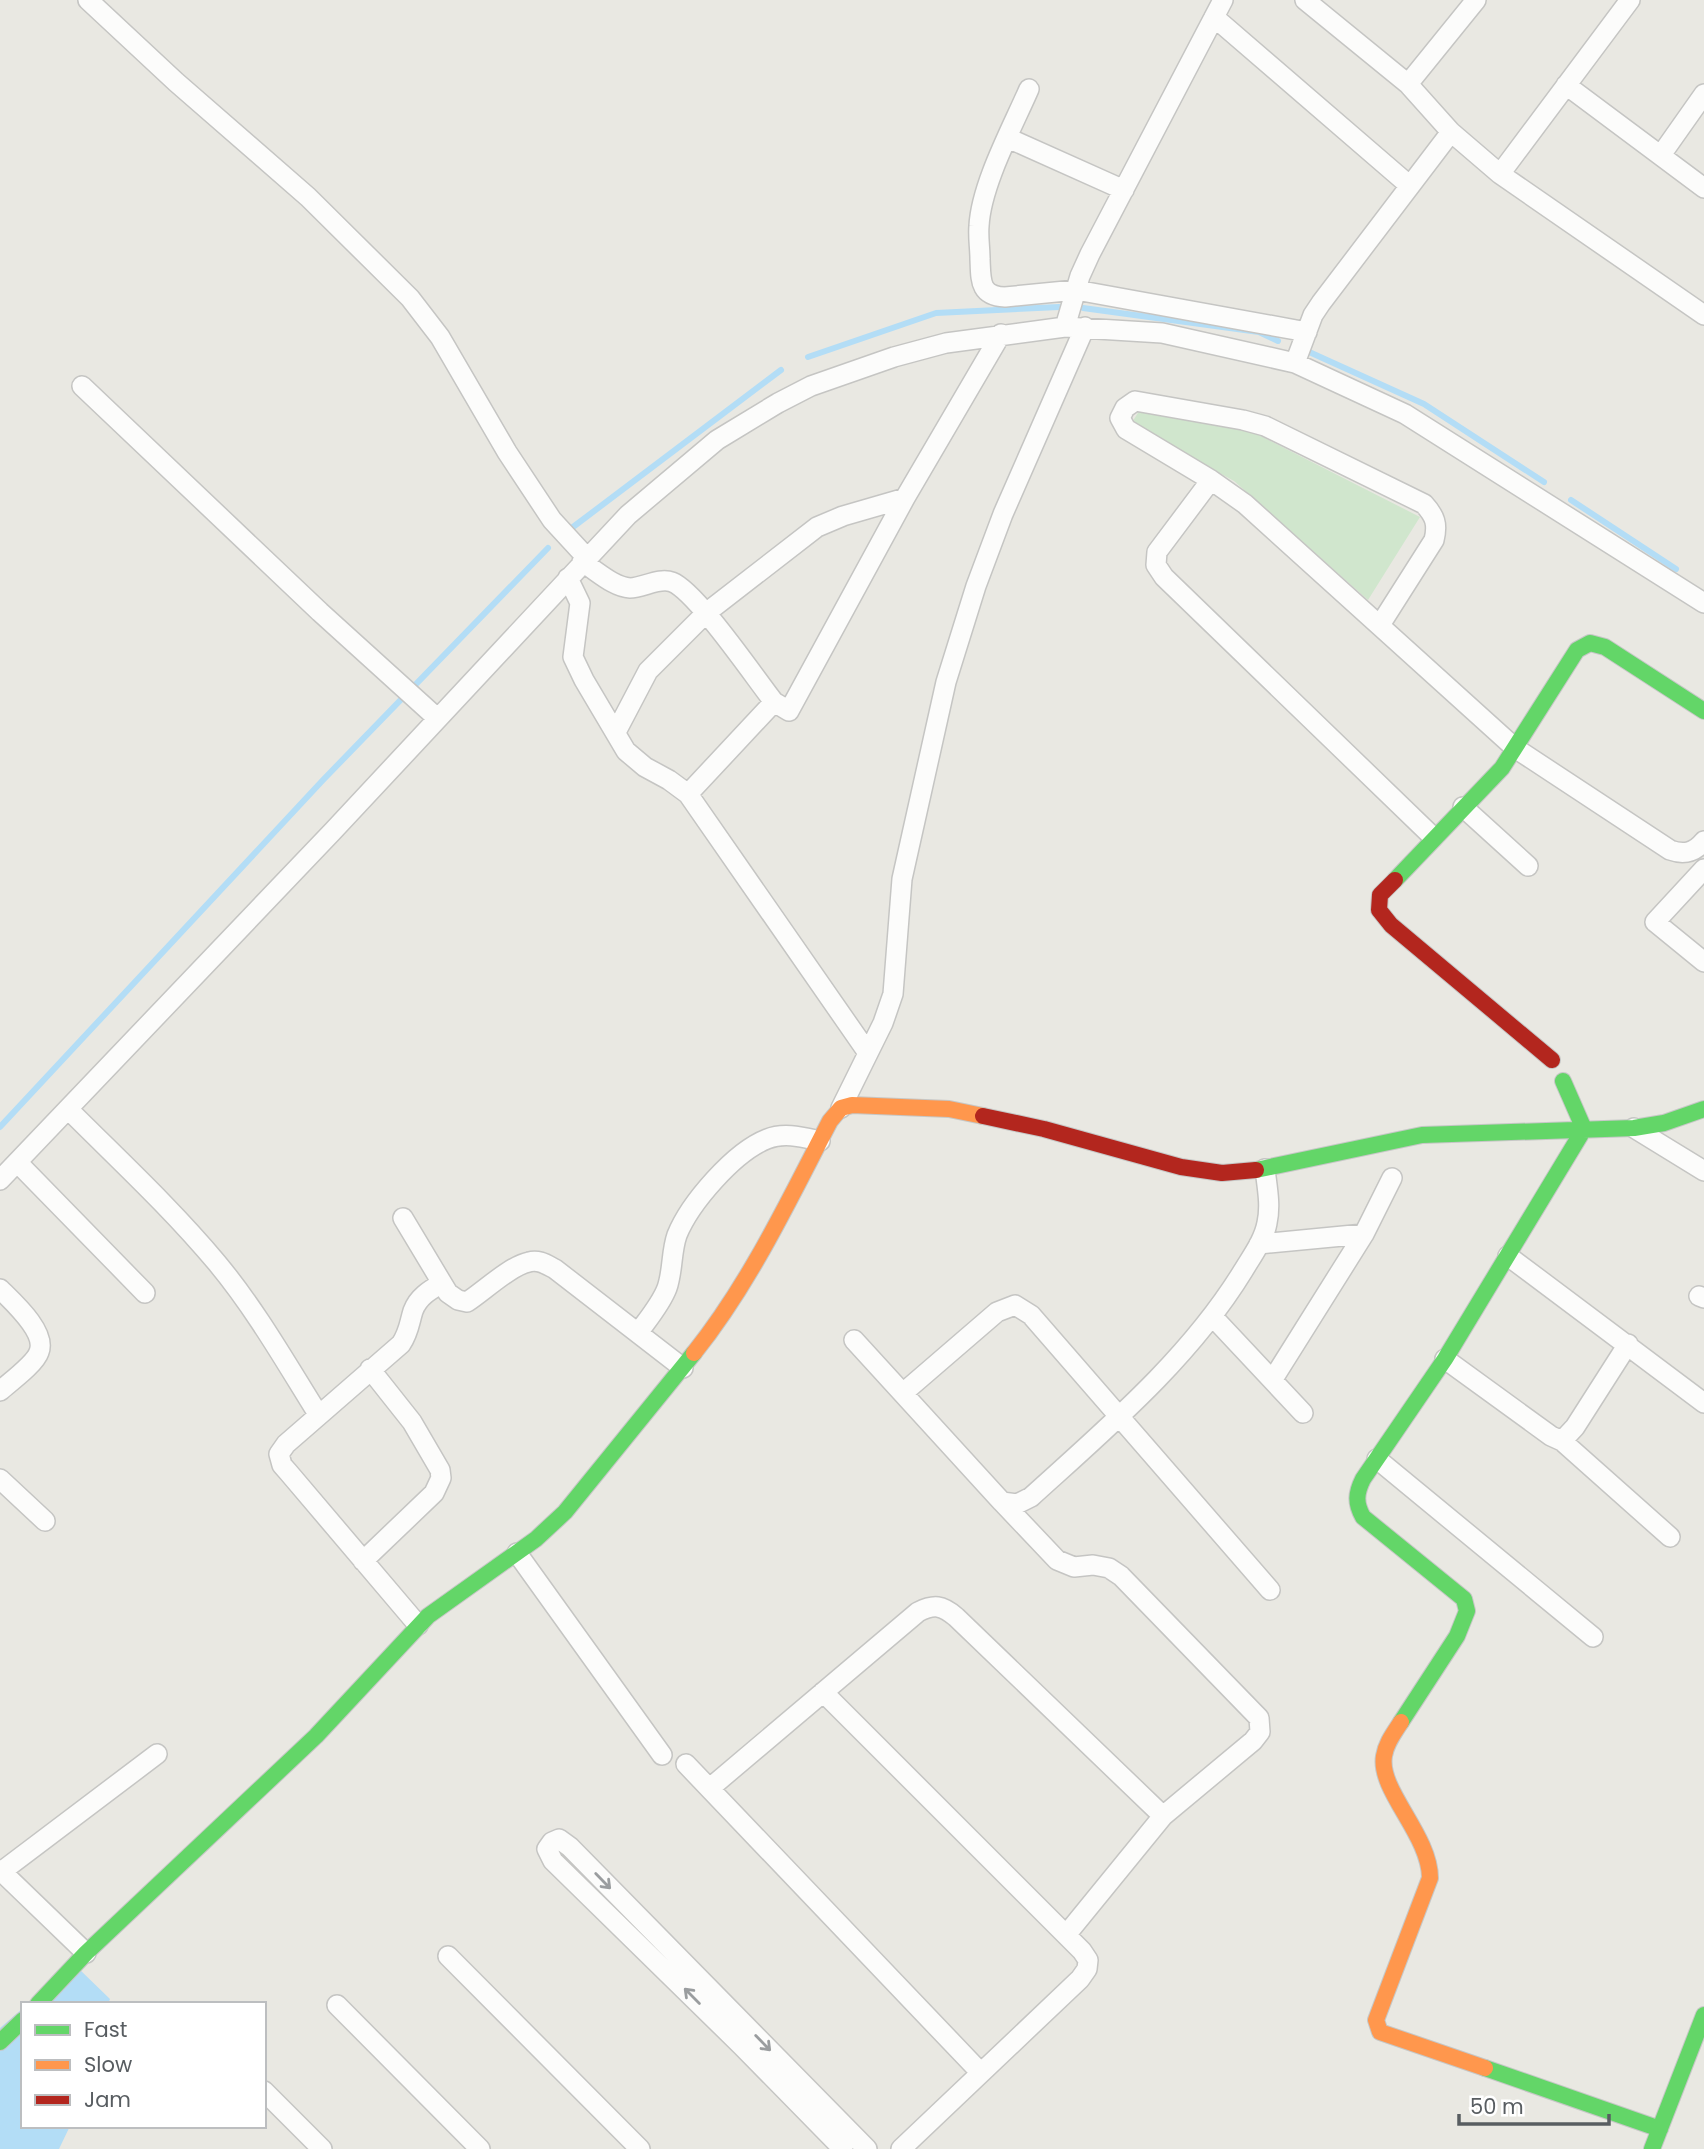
<svg xmlns="http://www.w3.org/2000/svg" width="1704" height="2149" viewBox="0 0 1704 2149" font-family="Poppins,sans-serif">
<rect width="100%" height="100%" fill="#e9e8e2"/>
<path fill="#d0e6cd" d="M1141,408l114,25 165,84 -52,83 -134,-119 -103,-57z"/>
<path fill="#b3ddf6" d="M79,1969l31,30 -2,5h-80z
M23,2008v118h47l-11,23h-59v-121z"/>
<g fill="none" stroke-linecap="round" stroke-linejoin="round">
<path stroke="#b3ddf6" stroke-width="6" d="M1083,308l176,24 19,9
M1307,351l117,53 120,78
M808,357l128,-44 123,-6
M1571,500l105,69
M573,527l208,-157
M0,1127l323,-347 225,-232"/>
<defs>
<path id="street" d="M88,0l88,82 132,115 102,101 30,39 67,115 45,68 35,38
M1305,0l103,84 43,48 49,42 204,141
M1214,17l196,169
M1408,84l68,-84
M1566,85l138,103
M1029,89c-17,39 -48,96 -50,137 -1,11 1,22 1,33 1,21 -1,37 25,38l71,-7 231,42
M1008,138l116,52
M1661,155l43,-61
M1500,174l130,-174
M1065,327l15,-51 10,-22 133,-254
M1295,363l18,-48 8,-12 130,-171
M82,386l238,226 117,106
M1211,480l-54,72 -1,13 8,12 269,260
M582,562c14,8 31,25 48,26 13,0 29,-11 42,-6 24,9 83,96 102,120l15,9 116,-213 96,-164
M568,578l12,25 -7,54 11,23 42,71 19,16 24,13 19,14 180,259
M1380,625l54,-85c4,-16 1,-24 -10,-36l-159,-78 -22,-6 -108,-19 -10,7 -5,10 6,11 85,51 34,24 270,244 155,102c14,5 24,3 34,-9
M616,732l32,-61 58,-58 111,-86 26,-11 62,-18
M688,794l86,-92
M1463,807l65,59
M1704,869l-49,53 49,40
M841,1108l42,-85 10,-29 9,-115 44,-197 30,-96 27,-72 82,-187
M68,1109c50,50 103,99 149,154 39,47 69,100 101,151
M1634,1128l70,43
M17,1162l128,131
M0,1180l333,-349 295,-316 89,-75 61,-37 33,-17 83,-29 52,-14 119,-16 97,6 133,30 110,51 299,189
M403,1218l45,75 10,7 9,2c17,-11 43,-36 62,-40 10,-3 18,3 26,7l128,99
M1259,1244l105,-10
M1508,1256l196,147
M0,1289c13,13 47,43 39,63 -4,12 -29,30 -39,39
M1699,1296l5,2
M1213,1317l90,96
M638,1333c10,-14 23,-29 29,-45 6,-17 4,-36 10,-53 13,-32 57,-83 90,-96 17,-7 35,-2 53,2
M854,1340l148,162 15,2 14,-7c76,-69 158,-138 212,-226 9,-15 21,-31 24,-48 4,-18 0,-36 -2,-54
M1445,1359l106,77 11,5 13,-14 53,-83
M1273,1379l91,-145 28,-56
M903,1393l94,-81 18,-7 16,10 239,275
M1562,1441l108,96
M1377,1459l216,178
M0,1479l45,42
M1002,1502l55,58 17,7 19,-2 16,3 12,8 138,142 1,14 -7,9 -90,75 -97,119
M517,1553l145,202
M363,1561l71,-68 7,-15 -1,-8 -28,-48 -42,-53
M418,1625l-129,-152 -7,-8 -3,-11 7,-10 115,-100c8,-12 8,-20 12,-33 5,-14 17,-21 29,-28
M823,1692l259,259 6,9 -1,9 -7,10 -179,170
M686,1764l295,309
M710,1788l208,-176c16,-8 24,-7 38,5l207,199
M0,1870l86,83
M1,1872l156,-118
M448,1956l192,193
M337,2005l143,144
M264,2091l58,58
M843,2149l-101,-103 -189,-185 -6,-12 5,-7 7,-3 11,8 297,302"/>
<path id="fast" d="M1395,880l107,-112 75,-118 13,-7 15,4 99,64
M1256,1170l166,-35 212,-7 30,-5 40,-14
M1401,1722l56,-86 10,-25 -3,-12 -101,-82c-8,-14 -7,-24 0,-38l82,-120 139,-230 -21,-48
M38,2004l48,-51 230,-217 112,-120 108,-77 29,-27 129,-159
M0,2042l23,-22
M1485,2068l175,61
M1652,2149l52,-134"/>
<path id="slow" d="M694,1353c56,-70 95,-153 136,-232l11,-13 11,-3 97,4 34,7
M1401,1722c-7,11 -15,21 -17,34 -6,34 46,79 46,122l-54,142 4,12 105,36"/>
<path id="jam" d="M1395,880l-15,15 -1,15 12,15 161,135
M983,1116l61,13 137,38 41,6 34,-3"/>
</defs>
<use href="#street" stroke="#c5c5c3" stroke-width="22"/>
<use href="#fast" stroke="#c6c7c6" stroke-width="18"/>
<use href="#slow" stroke="#c6c7c6" stroke-width="18"/>
<use href="#jam" stroke="#c6c7c6" stroke-width="18"/>
<use href="#street" stroke="#fcfcfb" stroke-width="19"/>
<use href="#fast" stroke="#63d668" stroke-width="16"/>
<use href="#slow" stroke="#ff974d" stroke-width="16"/>
<use href="#jam" stroke="#b3261e" stroke-width="16"/>
</g>
<defs><path id="oneway-shaft" d="M-6 0H5M1.5-3L5.5 0L1.5 3" fill="none" stroke-width="1.6" stroke-linecap="round" stroke-linejoin="round" transform="scale(1.75)"/></defs>
<g stroke="#9a9d9f">
<use href="#oneway-shaft" transform="translate(603 1881) rotate(46)"/>
<use href="#oneway-shaft" transform="translate(692 1996) rotate(-135)"/>
<use href="#oneway-shaft" transform="translate(763 2043) rotate(46)"/>
</g>
<rect x="21" y="2002" width="245" height="126" fill="#ffffff" stroke="#bcbec0" stroke-width="2"/>
<rect x="35" y="2025" width="35" height="10" fill="#63d668" stroke="#bcbec0" stroke-width="2"/>
<text x="84" y="2037" font-size="21" fill="#585d61">Fast</text>
<rect x="35" y="2060" width="35" height="10" fill="#ff974d" stroke="#bcbec0" stroke-width="2"/>
<text x="84" y="2072" font-size="21" fill="#585d61">Slow</text>
<rect x="35" y="2095" width="35" height="10" fill="#b3261e" stroke="#bcbec0" stroke-width="2"/>
<text x="84" y="2107" font-size="21" fill="#585d61">Jam</text>
<path d="M1459 2114v10h150v-10" fill="none" stroke="#585d61" stroke-width="3.5"/>
<text x="1470" y="2114" font-size="21" fill="#585d61" stroke="#ffffff" stroke-width="5" paint-order="stroke">50 m</text>
</svg>
